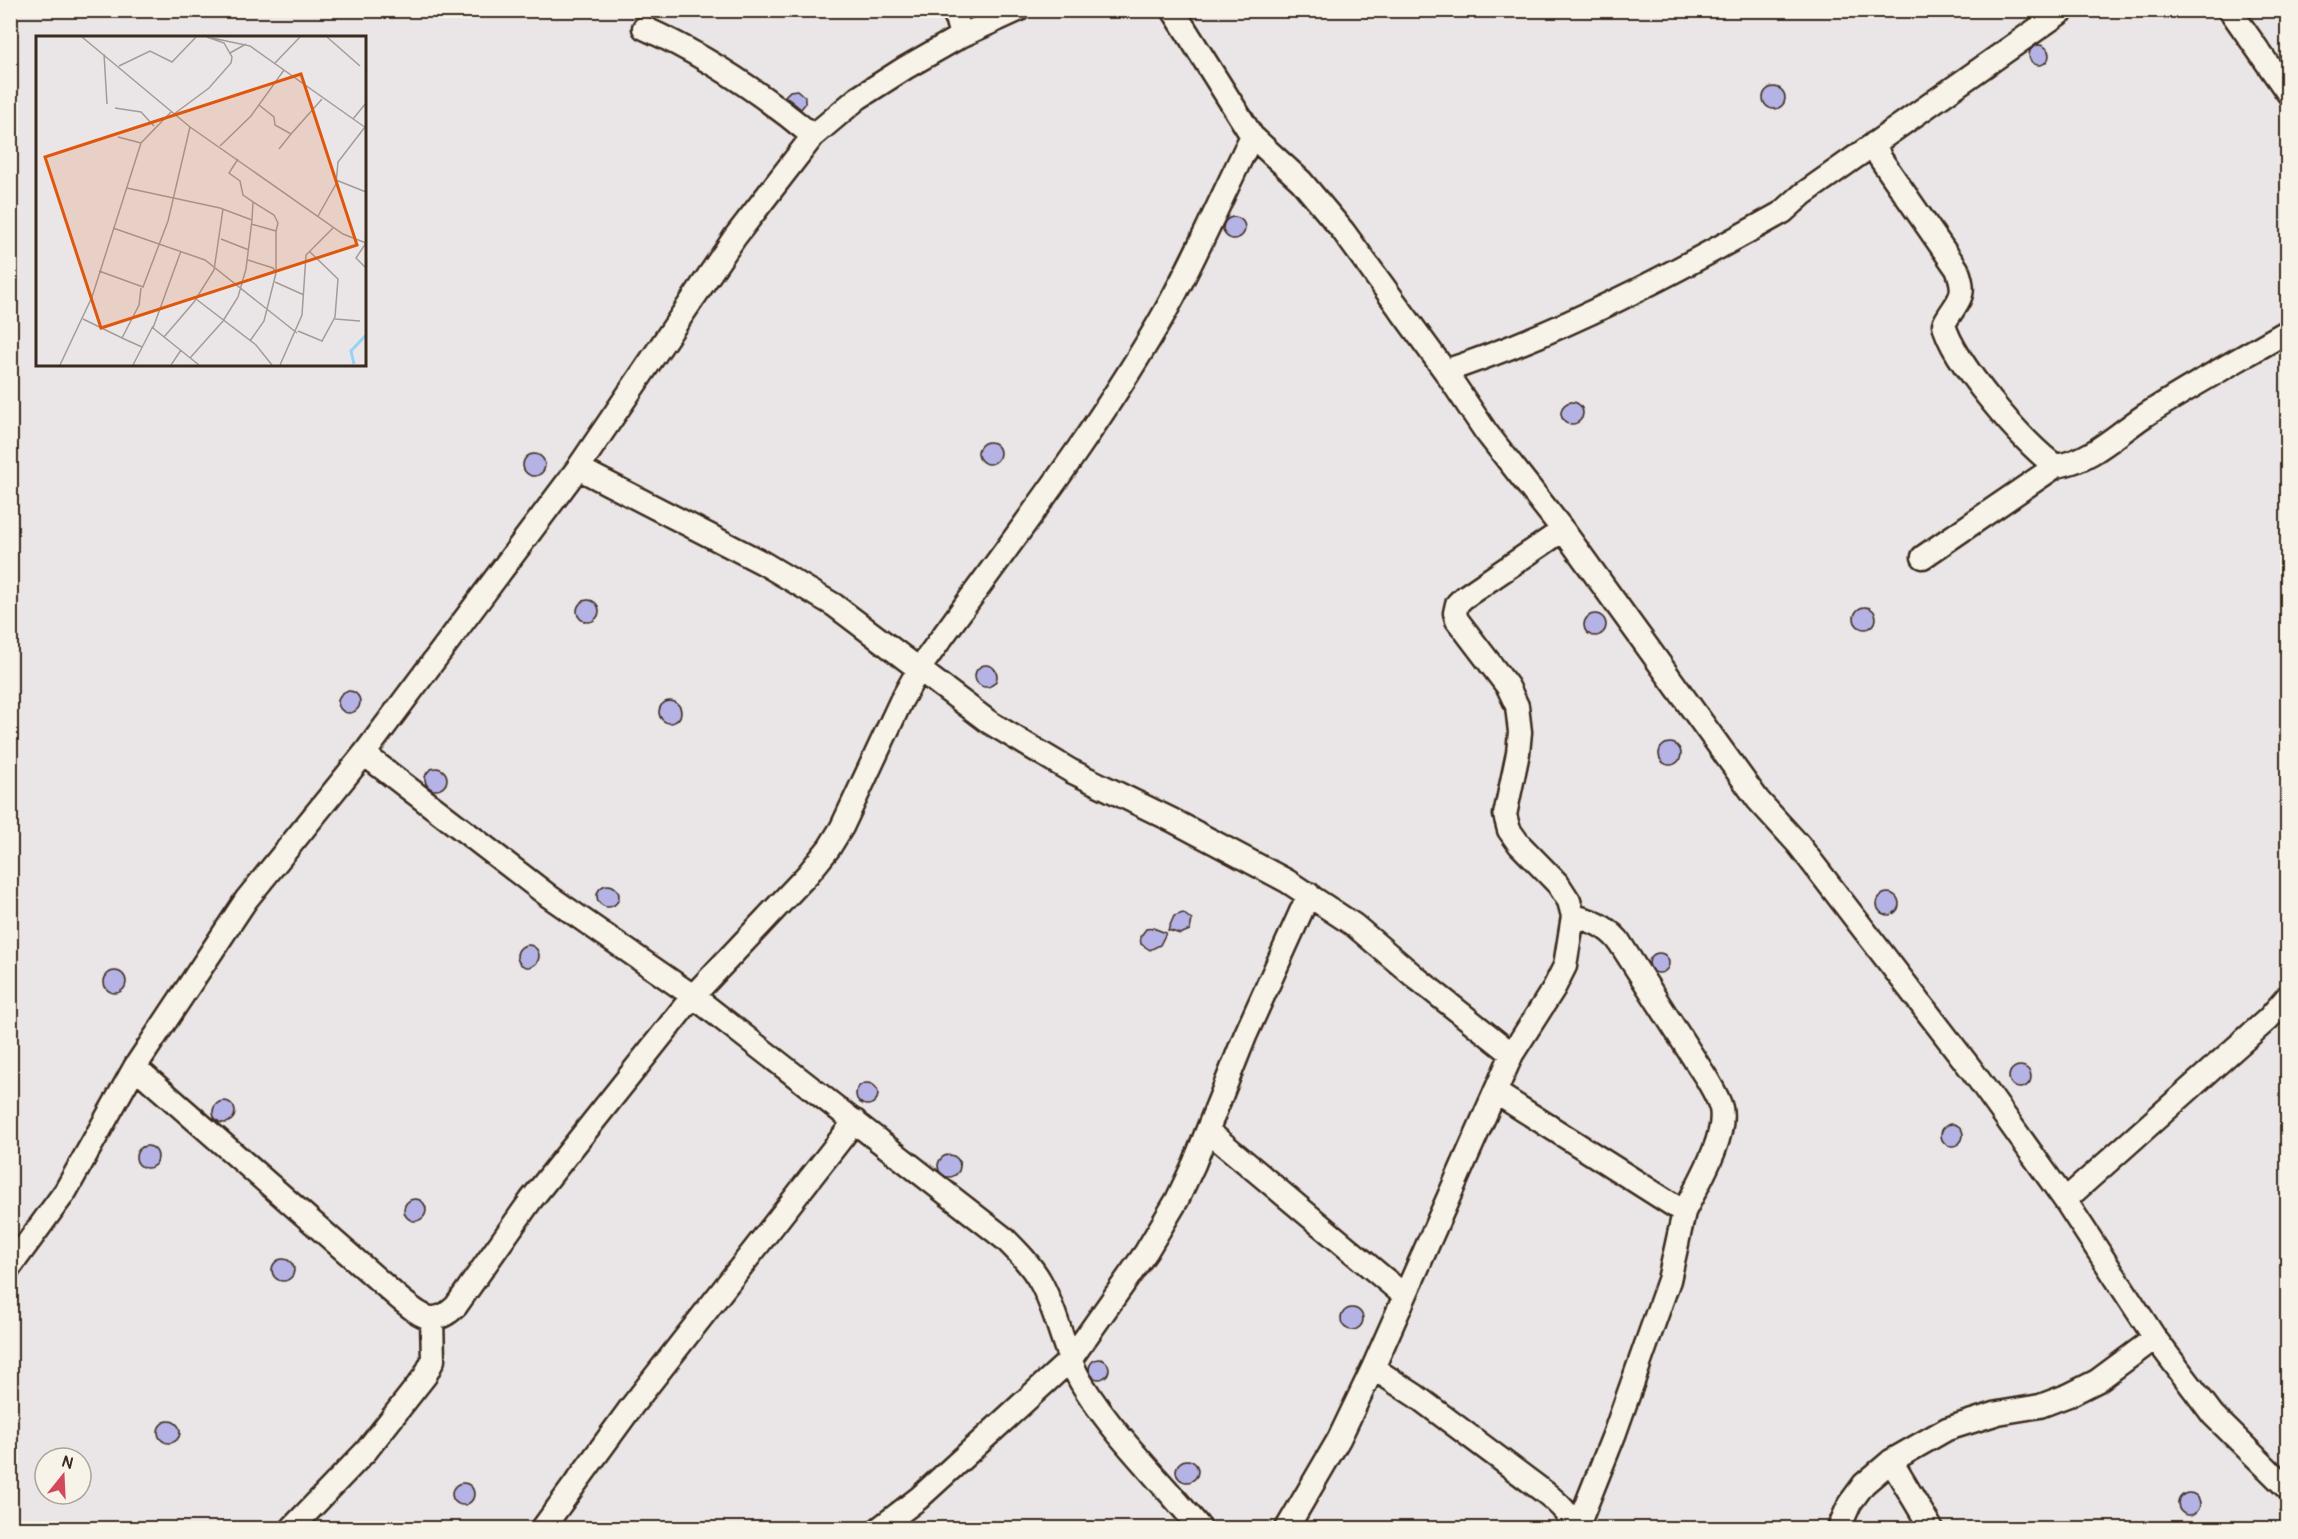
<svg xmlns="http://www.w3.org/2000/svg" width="2298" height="1539" viewBox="0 0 2298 1539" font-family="Pangolin,sans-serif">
<rect width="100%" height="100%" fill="#eae6e7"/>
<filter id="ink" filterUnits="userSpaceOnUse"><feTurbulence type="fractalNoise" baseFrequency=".0167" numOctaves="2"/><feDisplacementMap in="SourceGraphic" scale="12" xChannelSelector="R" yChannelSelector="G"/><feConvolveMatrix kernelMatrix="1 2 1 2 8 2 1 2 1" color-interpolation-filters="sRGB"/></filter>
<g filter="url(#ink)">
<path fill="#b5b3e5" stroke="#3b2a1e" stroke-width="1.5" d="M2029 55a10 10 0 1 1 20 0a10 10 0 1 1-20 0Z
M1763 98a11 11 0 1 1 22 0a11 11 0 1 1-22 0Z
M797,90l8,7v7l-4,5 -16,-13 5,-5z
M1223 228a11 11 0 1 1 22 0a11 11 0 1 1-22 0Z
M1561 413a11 11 0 1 1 22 0a11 11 0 1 1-22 0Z
M978 453a11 11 0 1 1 22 0a11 11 0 1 1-22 0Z
M523 465a11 11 0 1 1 22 0a11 11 0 1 1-22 0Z
M577 611a11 11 0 1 1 22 0a11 11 0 1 1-22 0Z
M1854 618a11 11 0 1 1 22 0a11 11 0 1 1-22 0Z
M1584 625a11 11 0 1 1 22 0a11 11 0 1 1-22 0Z
M975 676a11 11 0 1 1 22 0a11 11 0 1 1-22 0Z
M338 702a11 11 0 1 1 22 0a11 11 0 1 1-22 0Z
M659 712a11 11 0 1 1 22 0a11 11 0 1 1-22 0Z
M1659 754a11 11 0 1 1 22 0a11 11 0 1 1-22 0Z
M425 779a11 11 0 1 1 22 0a11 11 0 1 1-22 0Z
M597 896a11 11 0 1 1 22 0a11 11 0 1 1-22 0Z
M1877 904a11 11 0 1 1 22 0a11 11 0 1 1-22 0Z
M1183,913l9,7 -2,10 -10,4 -12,-4 6,-14z
M1153,928l13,5 -6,12 -10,5 -9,-6 -1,-7 6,-8z
M517 956a11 11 0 1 1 22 0a11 11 0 1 1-22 0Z
M1649 963a10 10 0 1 1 20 0a10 10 0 1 1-20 0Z
M104 982a11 11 0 1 1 22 0a11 11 0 1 1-22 0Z
M2009 1077a11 11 0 1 1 22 0a11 11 0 1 1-22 0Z
M856 1094a11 11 0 1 1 22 0a11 11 0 1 1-22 0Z
M213 1112a11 11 0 1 1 22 0a11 11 0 1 1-22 0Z
M1941 1135a11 11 0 1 1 22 0a11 11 0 1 1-22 0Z
M136 1157a11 11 0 1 1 22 0a11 11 0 1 1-22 0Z
M938 1166a11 11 0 1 1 22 0a11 11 0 1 1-22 0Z
M404 1210a11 11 0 1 1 22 0a11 11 0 1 1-22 0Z
M272 1270a11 11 0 1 1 22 0a11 11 0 1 1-22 0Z
M1341 1319a11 11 0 1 1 22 0a11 11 0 1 1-22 0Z
M1089 1369a10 10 0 1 1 20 0a10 10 0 1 1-20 0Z
M158 1432a11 11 0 1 1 22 0a11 11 0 1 1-22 0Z
M1176 1471a11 11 0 1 1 22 0a11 11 0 1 1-22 0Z
M452 1494a11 11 0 1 1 22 0a11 11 0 1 1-22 0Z
M2178 1504a11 11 0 1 1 22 0a11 11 0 1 1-22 0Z"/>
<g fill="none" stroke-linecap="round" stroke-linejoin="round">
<defs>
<path id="minor" d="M954,10l7,26
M1173,10l79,126 49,45 42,50 102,140 41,61 77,98 195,270 40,44 173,225 94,131 90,138 58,77 75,74
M2230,10l58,83
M644,28c63,28 116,64 169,108
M1875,143l5,15 77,111c12,29 -1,32 -13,55 7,35 82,123 112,142 35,-5 60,-31 88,-50 46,-30 96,-57 144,-85
M1445,371c119,-39 229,-98 338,-159l20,-18 261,-184
M578,468l185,95 71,42 155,117 82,49 101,49 115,61 67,44 60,51 98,78 -139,314 -34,71 -52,89
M1923,557l133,-91
M364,754l186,143 143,99 312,243c13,13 26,26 35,42 19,34 23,73 44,106 32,51 78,95 116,141
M1512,1054l42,-66 11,-22 8,-50 -4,-15 -11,-17 -39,-40 -10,-14 -4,-15 13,-62 2,-21 -3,-26 -9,-19 -51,-67 -2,-7 2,-9 6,-6 100,-68
M135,1067l265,232c21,17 34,29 56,7l75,-106 162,-204 115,-122 21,-26 13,-21 59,-126 18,-32c81,-113 168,-223 238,-343 36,-61 63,-127 95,-190
M1495,1092l189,120c13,-27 43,-74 37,-104 -3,-11 -9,-20 -14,-29l-89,-139c-12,-14 -27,-20 -45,-24
M1208,1131l197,165
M2065,1200l203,-181 20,-23
M10,1267l55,-75 70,-125 111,-167 118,-146 214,-286 157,-231 78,-101 45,-38 47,-30 56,-32 57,-26
M1373,1368l43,28 131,98c12,10 22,19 28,34
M1891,1461l40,67
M292,1528l74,-77 59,-75 8,-16 -1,-41
M543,1528l89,-122 223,-285
M880,1528l39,-30 151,-138 76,-108 31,-52 17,-36 51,-128 64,-142
M1577,1528l37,-93 55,-155 15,-68
M1839,1528l11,-25 14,-19 27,-23 56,-32 51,-16 42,-7 29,-11 28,-14 58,-43"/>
</defs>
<use href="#minor" stroke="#3b2a1e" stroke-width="27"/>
<use href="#minor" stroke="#f7f3e8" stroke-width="22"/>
</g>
</g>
<g transform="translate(36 36)">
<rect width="330" height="330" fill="#eae6e7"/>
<path fill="none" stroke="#94d4f5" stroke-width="3" d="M318,328l-3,-13 15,-16"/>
<path fill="none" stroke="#a49b97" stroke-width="1.5" d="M46,1l108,90 153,107 23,9M291,1l33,29M176,2l38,8 116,82M194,17l16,-9M68,18l3,50M239,27l25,-26M83,30l31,-15 22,11 24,-25M223,69l15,12 1,8 16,9 31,-35M79,72l26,4 13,14M138,78l35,-26 22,-25 1,-6 -8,-14 -17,-6M317,83l13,-16M82,101l23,6M184,110l31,-30 33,-46M243,113l12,-15M202,123l-9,14 11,8 3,14 10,7 -1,18M300,144l30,12M91,152l93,20 32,12 -6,49 -8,28 -15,24 -33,37M282,180l18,-32 2,-22 27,-35M215,188l25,7 2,-8 -4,-8 -21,-13M77,192l92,32 92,73M185,203l28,11M330,207l-10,15 10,10M145,215l-28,77 46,37M212,224l25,8 3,5 -12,48 -14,20M240,234v-39M63,235l44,16 25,-66 22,-94M239,246l29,13M160,263l60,46 16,20M47,283l39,19 17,-33 2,-17M299,283l25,2M262,295l24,10 13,-24 3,-38 -29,-28M128,301l30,-35 20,-32 9,-61M86,302l20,9M24,329l32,-68 49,-154 30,-31M97,329l20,-39M135,329l10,-15M244,329l22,-50 4,-60 27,-27"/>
<path fill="#df570d" fill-opacity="0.15" stroke="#df570d" stroke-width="3" d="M265,38l56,171 -256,83 -56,-171z"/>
<rect width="330" height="330" fill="none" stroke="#3b2a1e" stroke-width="3"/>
</g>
<rect width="2298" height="1539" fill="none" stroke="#f7f3e8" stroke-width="36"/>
<rect x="18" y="18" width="2262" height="1503" fill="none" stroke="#3b2a1e" stroke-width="2" filter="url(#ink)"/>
<g transform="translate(63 1476) rotate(18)"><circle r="28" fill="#f7f3e8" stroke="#aca397" stroke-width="1.5"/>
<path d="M0-4.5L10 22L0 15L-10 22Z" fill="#d1495b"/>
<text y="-9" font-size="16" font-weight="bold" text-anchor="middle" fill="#3b2a1e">N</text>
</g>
</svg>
